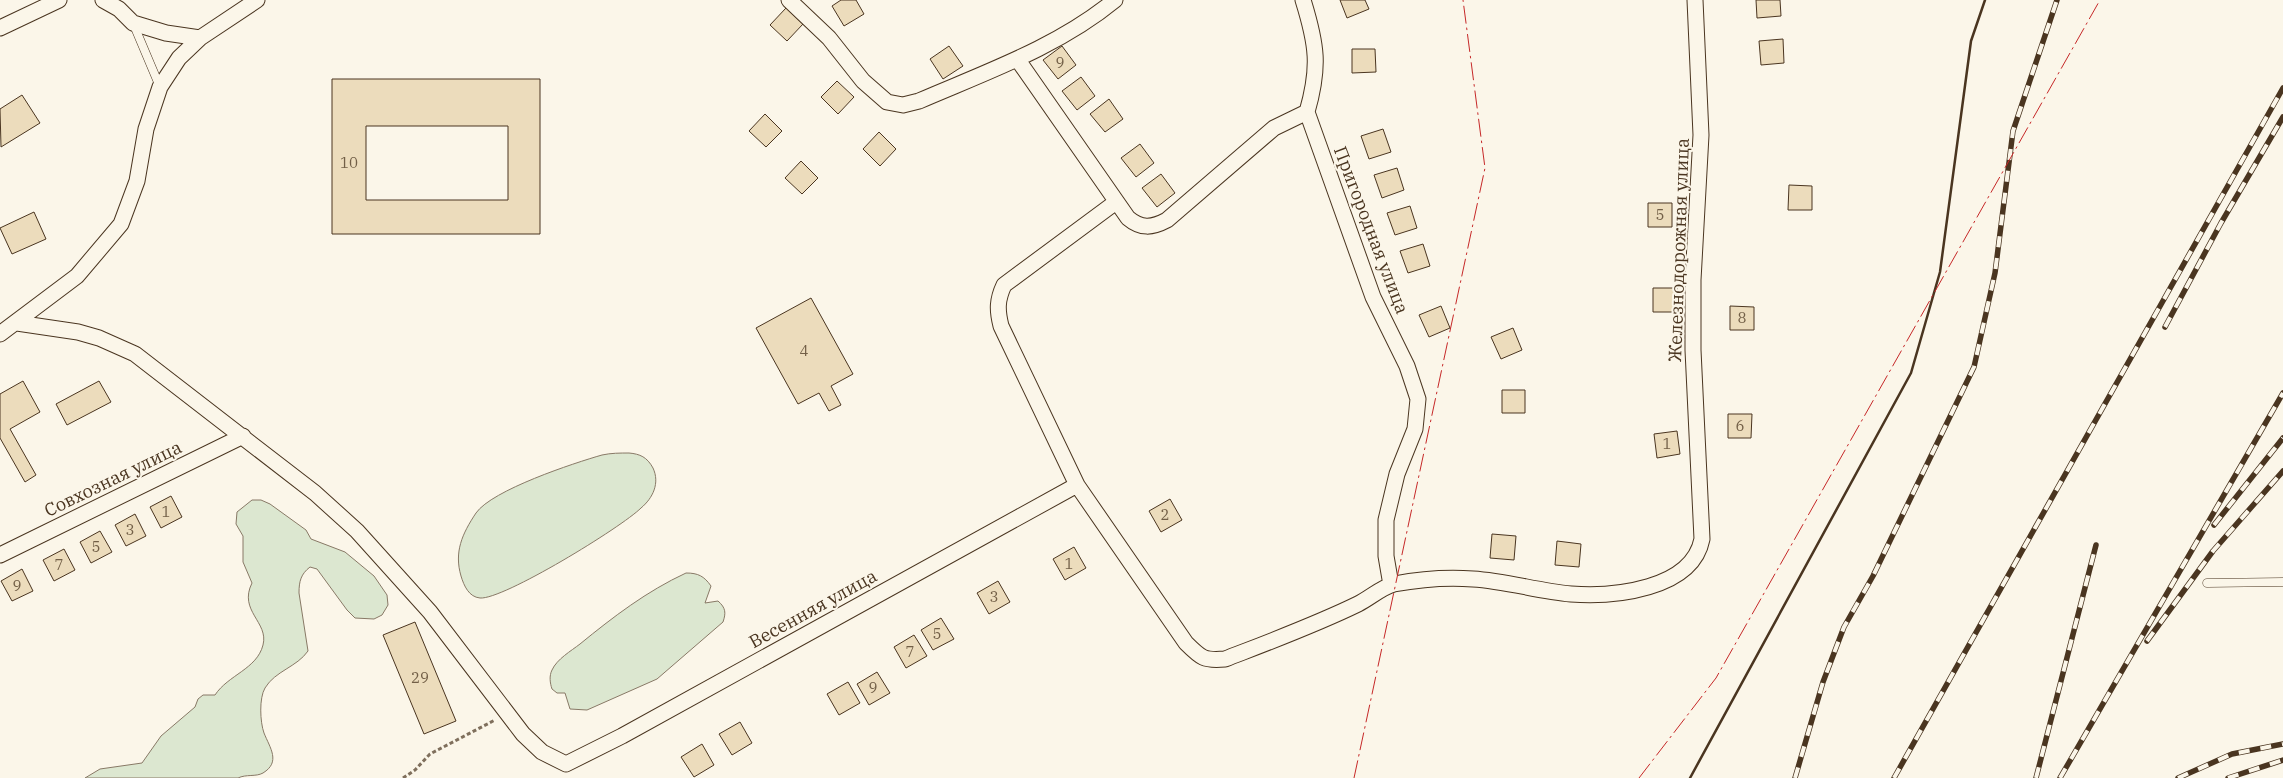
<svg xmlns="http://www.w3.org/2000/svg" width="2283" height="778" viewBox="0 0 2283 778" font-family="'IBM Plex Serif',serif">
<rect width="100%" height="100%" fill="#fbf6e9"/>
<path fill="#dce7d0" stroke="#887966" d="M629,453c11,1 18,4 24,15 7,15 0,30 -12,40 -19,19 -138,92 -161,90 -11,-1 -16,-12 -19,-22 -7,-24 1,-42 15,-63 16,-23 98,-50 126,-58 9,-2 18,-2 27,-2z
M252,500h9l9,4 36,26 5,9 34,13 29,24 13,19 1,10 -6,10 -8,4 -19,-1 -8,-8 -30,-41 -7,-2c-9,7 -11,14 -11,26l9,58c-11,16 -33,20 -43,37 -6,10 -5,34 -1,45 6,15 17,29 -1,40 -7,4 -17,1 -25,5h-153l15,-9 42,-6 19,-27 34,-29 3,-8 5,-4h12c13,-20 42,-26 48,-50 6,-23 -25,-34 -11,-62l-9,-21v-26l-7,-12 1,-12z
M686,573c12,0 18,3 25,13l-6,17 13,-2c8,7 8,12 5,21l-66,57 -70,31 -17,-1 -5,-16h-8l-5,-4c-2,-6 -3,-13 0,-19 5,-11 19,-19 28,-26 33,-27 67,-53 106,-71z"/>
<path fill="#ecdcbc" stroke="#4a3520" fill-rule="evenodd" d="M841,0h15l8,14 -20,12 -12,-20z
M1340,0h25l4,9 -22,9z
M1756,0h24l1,16 -24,2z
M786,8l17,16 -16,17 -17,-16z
M1783,39l1,24 -23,2 -2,-24z
M949,46l14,20 -20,13 -13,-20z
M1062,46l14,19 -18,14 -15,-19z
M1352,49h23l1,23 -24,1z
M1081,77l14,19 -18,14 -15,-19z
M332,79h208v155h-208zM366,126h142v74h-142z
M837,81l17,16 -16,17 -17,-17z
M22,95l18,28 -39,24 -1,-38z
M1109,99l14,20 -18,13 -15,-18z
M765,114l17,17 -16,16 -17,-16z
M1383,129l8,23 -22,7 -8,-23z
M879,132l17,17 -16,17 -17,-17z
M1140,144l14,19 -18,14 -15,-19z
M801,161l17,17 -16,16 -17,-16z
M1397,168l7,22 -22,8 -8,-23z
M1161,174l14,19 -18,14 -15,-19z
M1789,185l23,1v24h-24z
M1648,203h24v24h-24z
M1410,206l7,22 -22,7 -8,-22z
M34,212l12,27 -34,15 -12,-26z
M1423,244l7,22 -22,7 -8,-22z
M1653,288h24l-1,24h-23z
M811,298l42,76 -22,12 10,19 -12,6 -10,-18 -21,11 -42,-76z
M1441,306l9,22 -21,9 -10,-22z
M1730,306l24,1v23h-24z
M1513,328l9,22 -21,9 -10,-22z
M23,381l17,31 -30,17 26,46 -11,7 -25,-44v-44z
M99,381l12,21 -44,23 -11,-21z
M1502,390h23v23h-23z
M1728,414h24l-1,24h-23z
M1677,431l3,23 -23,4 -3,-24z
M171,496l11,21 -21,11 -11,-21z
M1170,499l12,21 -21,12 -12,-21z
M135,514l11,22 -20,10 -11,-21z
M100,531l12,21 -21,11 -11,-21z
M1492,534l24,2 -2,24 -24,-2z
M1557,541l24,3 -2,23 -24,-2z
M1074,547l12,21 -21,12 -12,-21z
M64,549l11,21 -21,11 -11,-21z
M22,569l11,22 -21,10 -11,-20z
M998,581l12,21 -21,12 -12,-21z
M941,618l13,21 -21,11 -12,-20z
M415,622l41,99 -32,13 -41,-99z
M914,635l13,21 -21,12 -12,-21z
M877,672l13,21 -21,12 -12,-21z
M848,682l12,21 -21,12 -12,-21z
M740,722l12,21 -20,12 -13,-21z
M702,744l12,21 -20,12 -13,-20z"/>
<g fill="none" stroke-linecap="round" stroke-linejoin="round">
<defs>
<path id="lane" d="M133,23l27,64
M2207,583l76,-1"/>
<path id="street" d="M103,0l16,9 14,14 33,10 34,5
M789,0l40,38 34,43 24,21 16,3 16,-4c67,-29 139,-54 196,-101
M1303,0c14,45 17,67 4,112l66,185 34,69 11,33 -3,30 -18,45 -11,46v36l5,29
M0,28l59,-28
M1018,60l110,158c13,11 24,10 39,2l107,-92 33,-16
M1116,202l-112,83c-7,15 -7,25 -3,41l76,159 109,158c15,15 18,18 39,16 44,-17 90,-34 133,-55 12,-6 24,-17 36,-20 27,-5 53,-7 79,-5 33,2 65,12 98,15 42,3 121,-4 131,-55l-9,-189v-70l8,-145 -6,-135
M17,323l61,9 21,6 36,16 180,139 42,38 73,81 93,122 19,18 24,12 56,-28 455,-251
M0,334l77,-58 44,-52 16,-43 9,-52 14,-42 19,-29 21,-20 57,-38
M0,555l243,-119"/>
</defs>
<use href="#lane" stroke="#4a3520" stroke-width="9"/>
<use href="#street" stroke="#4a3520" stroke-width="17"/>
<path stroke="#7f6f5c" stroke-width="3" stroke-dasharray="4 2.5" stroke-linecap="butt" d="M403,778l12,-8 15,-16 65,-34"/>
<use href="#lane" stroke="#fbf6e9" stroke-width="8"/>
<use href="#street" stroke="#fbf6e9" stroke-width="15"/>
<defs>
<path id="rail" d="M2165,327l56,-104 62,-106
M2214,525l69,-87
M2147,641l66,-90 70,-80
M1795,778l28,-96 21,-55 29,-51 101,-209 21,-94 18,-142 44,-131
M1894,778l389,-690
M2036,778l60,-233
M2060,778l223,-385
M2178,778l54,-24 51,-10
M2228,778l55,-18"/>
</defs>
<use href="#rail" stroke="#4a3520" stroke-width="5.5"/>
<use href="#rail" stroke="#fbf6e9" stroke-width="4" stroke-dasharray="11" stroke-linecap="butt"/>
<path stroke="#4a3520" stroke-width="2.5" d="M1690,778l221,-405 29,-101 31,-231 14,-41"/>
<path stroke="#c62828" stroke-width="1" stroke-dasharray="18 4 2.5 4" stroke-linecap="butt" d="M1354,778l131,-610 -22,-168
M1639,778l77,-100 384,-678"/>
</g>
<g text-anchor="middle" stroke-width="4" stroke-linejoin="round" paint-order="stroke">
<g font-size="15" fill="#725f47">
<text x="1060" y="68">9</text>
<text x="349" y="168">10</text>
<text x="1660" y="220">5</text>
<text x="1742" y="323">8</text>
<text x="804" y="356">4</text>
<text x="1740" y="431">6</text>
<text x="1667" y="449">1</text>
<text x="166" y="517">1</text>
<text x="1165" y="520">2</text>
<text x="130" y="535">3</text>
<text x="96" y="552">5</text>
<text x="1069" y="569">1</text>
<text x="59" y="570">7</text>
<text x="17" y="591">9</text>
<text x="994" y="602">3</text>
<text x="937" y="639">5</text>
<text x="910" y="657">7</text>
<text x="420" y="683">29</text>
<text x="873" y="693">9</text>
</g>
<g font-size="18" fill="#4a3520" stroke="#fbf6e9">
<text transform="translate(1371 230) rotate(69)" y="6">Пригородная улица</text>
<text transform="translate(1679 250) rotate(-88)" y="6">Железнодорожная улица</text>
<text transform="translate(113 479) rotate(-26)" y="6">Совхозная улица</text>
<text transform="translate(813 609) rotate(-29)" y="6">Весенняя улица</text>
</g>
</g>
</svg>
